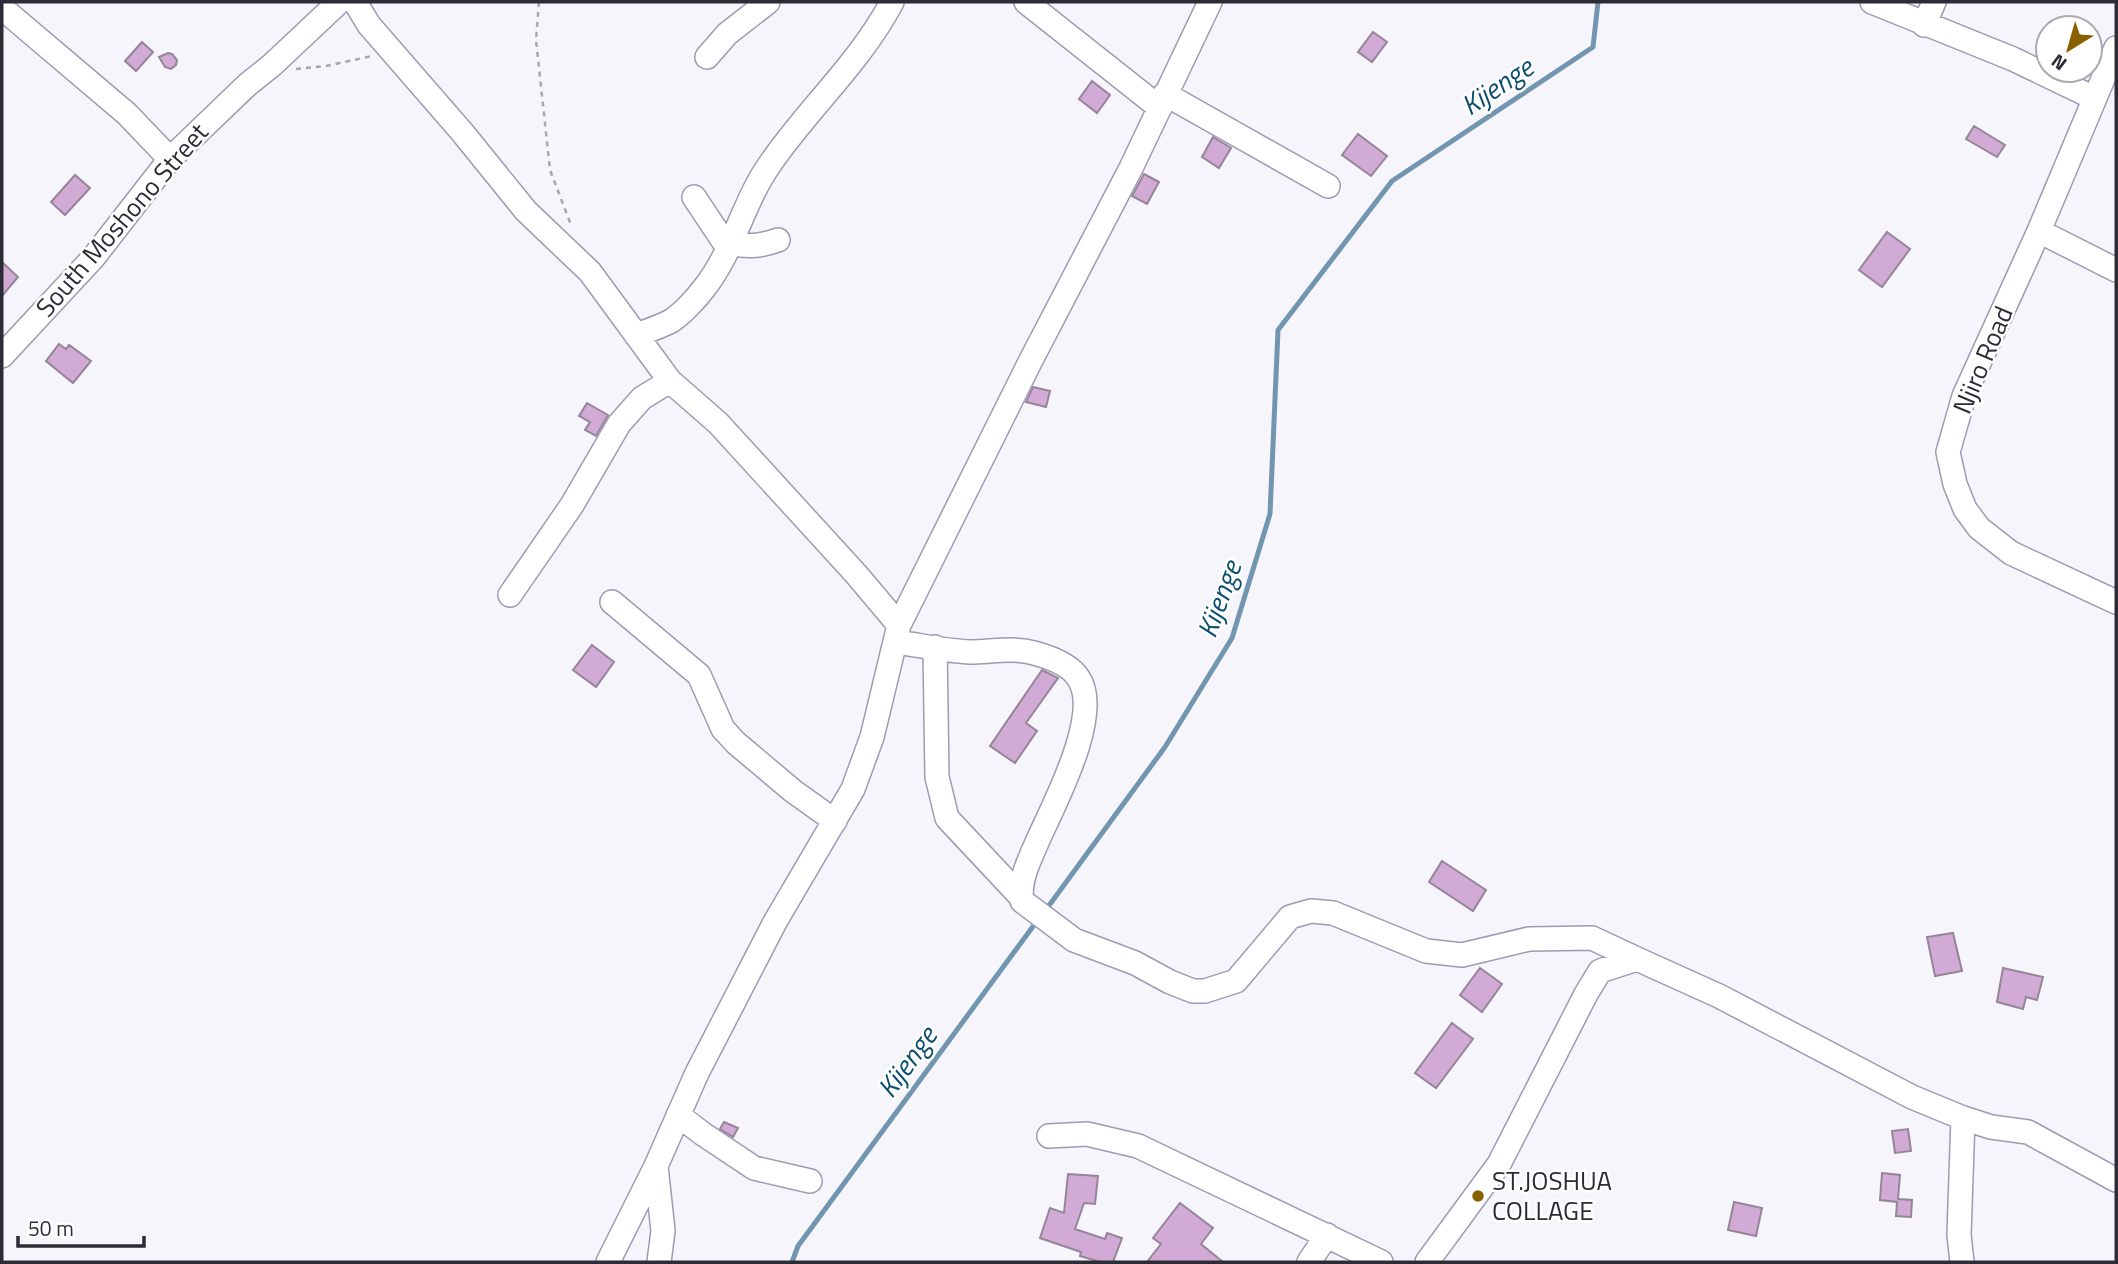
<svg xmlns="http://www.w3.org/2000/svg" width="2118" height="1264" viewBox="0 0 2118 1264" font-family="'Titillium Web',sans-serif">
<rect width="100%" height="100%" fill="#f6f5fb"/>
<g fill="none" stroke-linecap="round" stroke-linejoin="round">
<path stroke="#7296b0" stroke-width="5" d="M1045,911l120,-164 67,-109 38,-124 8,-184 114,-149 201,-134 5,-45
M792,1262l6,-16 239,-325"/>
</g>
<path fill="#d1abd5" stroke="#968498" stroke-width="2" d="M1373,32l14,10 -15,20 -14,-10z
M142,42l11,10 -17,19 -11,-10z
M168,53l4,1 5,6 -1,5 -5,4 -6,-2 -6,-10z
M1092,81l18,14 -13,18 -18,-14z
M1974,126l31,19 -8,12 -31,-18z
M1358,134l29,22 -16,20 -29,-21z
M1213,137l18,11 -12,20 -17,-11z
M1144,174l15,8 -12,22 -15,-8z
M75,175l15,13 -25,27 -14,-13z
M1887,232l23,17 -28,38 -23,-17z
M2,262l16,15 -16,19z
M59,344l7,5 3,-4 22,16 -18,22 -27,-22z
M1033,387l17,4 -4,16 -20,-5z
M587,403l21,12 -12,21 -11,-6 5,-8 -11,-6z
M592,645l22,17 -18,25 -23,-17z
M1042,670l16,8 -32,45 11,8 -22,32 -25,-17z
M1442,861l44,29 -13,21 -44,-29z
M1953,933l9,38 -27,5 -8,-39z
M1480,968l22,16 -20,28 -22,-17z
M2003,968l40,9 -6,23 -11,-3 -3,12 -26,-7z
M1452,1023l21,16 -37,49 -21,-15z
M724,1122l14,6 -5,9 -13,-8z
M1908,1129l3,22 -16,2 -3,-22z
M1882,1173l18,2 -2,24 14,1 -1,17 -15,-1 1,-14 -17,-2z
M1068,1174l30,2 -3,28 -11,-1 -9,26 30,10 2,-6 15,5 -9,24h-13l-20,-6 1,-4 -41,-14 10,-30 14,5z
M1734,1202l28,6 -6,28 -28,-6z
M1180,1203l33,25 -12,16 22,18h-76l14,-18 -8,-6z"/>
<g fill="none" stroke-linecap="round" stroke-linejoin="round">
<defs>
<path id="minor" d="M355,2l14,23 93,107 64,79 64,61 80,109 48,42 138,151 43,51 -27,112 -19,52 -78,133 -78,151 -41,93 -48,96
M1026,2l134,106
M1872,2l141,57 81,39
M2,8l125,106 43,45
M1924,25l10,-23
M2116,48l-77,183 -75,165 -16,56 7,32 10,25 14,19 32,25 105,49
M707,57l20,-23 41,-32
M1165,94l163,92
M694,197l34,51
M2039,231l77,39
M731,244c18,3 30,2 47,-4
M636,335c11,-4 24,-8 35,-14 11,-7 26,-23 34,-34 29,-37 38,-85 65,-123 39,-57 89,-100 122,-162
M2,356l91,-98 77,-99 77,-74 25,-20 67,-63
M510,595l62,-90 47,-81 23,-26 28,-17
M612,602l87,73 24,54 13,14 57,48 42,30
M899,625l131,-263 101,-194 79,-166
M895,642c25,3 50,9 75,10 21,0 43,-5 64,1 15,4 37,12 45,26 23,36 -25,125 -41,161 -8,19 -20,41 -16,61l52,39 61,23 35,19 23,9h12l31,-10 54,-64 21,-6 22,2 93,38 36,4 67,-16 63,-1 45,21
M935,647l2,130 10,41 74,79
M678,1115l25,19 51,34 56,13
M1049,1136l38,-2 51,12 243,116
M656,1166l7,65 -4,31
M1309,1262l18,-27
M1427,1262l72,-98 87,-170 14,-23 37,-12 82,37 193,101 51,21 28,9 37,5 88,48
M1962,1262l-3,-27 4,-117"/>
</defs>
<use href="#minor" stroke="#9f9ab4" stroke-width="26"/>
<path stroke="#a8a6ae" stroke-width="2.5" stroke-dasharray="5 5" stroke-linecap="butt" d="M539,2l-3,38 14,130 21,55
M296,69l30,-3 46,-10"/>
<use href="#minor" stroke="#fff" stroke-width="23"/>
</g>
<circle fill="#886000" stroke="#fff" stroke-width="2.5" cx="1478" cy="1196" r="7"/>
<g text-anchor="middle" stroke-width="5" stroke-linejoin="round" paint-order="stroke">
<g font-size="26" fill="#2d2b35" stroke="#fff">
<text transform="translate(122 220) rotate(-49)" y="9">South Moshono Street</text>
<text transform="translate(1983 360) rotate(-67)" y="9">Njiro Road</text>
</g>
<g font-size="26" fill="#2d2b35" stroke="#fff" text-anchor="start">
<text x="1492" y="1190">ST.JOSHUA<tspan x="1492" dy="30">COLLAGE</tspan></text>
</g>
<g font-size="28" font-style="italic" fill="#0c4e6e" stroke="#fff">
<text transform="translate(1497 86) rotate(-34)" y="10">Kijenge</text>
<text transform="translate(1219 599) rotate(-70)" y="10">Kijenge</text>
<text transform="translate(907 1062) rotate(-54)" y="10">Kijenge</text>
</g>
</g>
<rect width="2118" height="1264" fill="none" stroke="#2d2b35" stroke-width="7"/>
<g transform="translate(2069 49) rotate(217)"><circle r="33" fill="#ffffff" stroke="#abaaae" stroke-width="2"/>
<path d="M0-5L12 26L0 18L-12 26Z" fill="#886000"/>
<text y="-10" font-size="19" font-weight="bold" text-anchor="middle" fill="#2d2b35">N</text>
</g>
<path d="M18 1236v10h126v-10" fill="none" stroke="#2d2b35" stroke-width="3.5"/>
<text x="28" y="1236" font-size="21" fill="#2d2b35" stroke="#ffffff" stroke-width="5" paint-order="stroke">50 m</text>
</svg>
